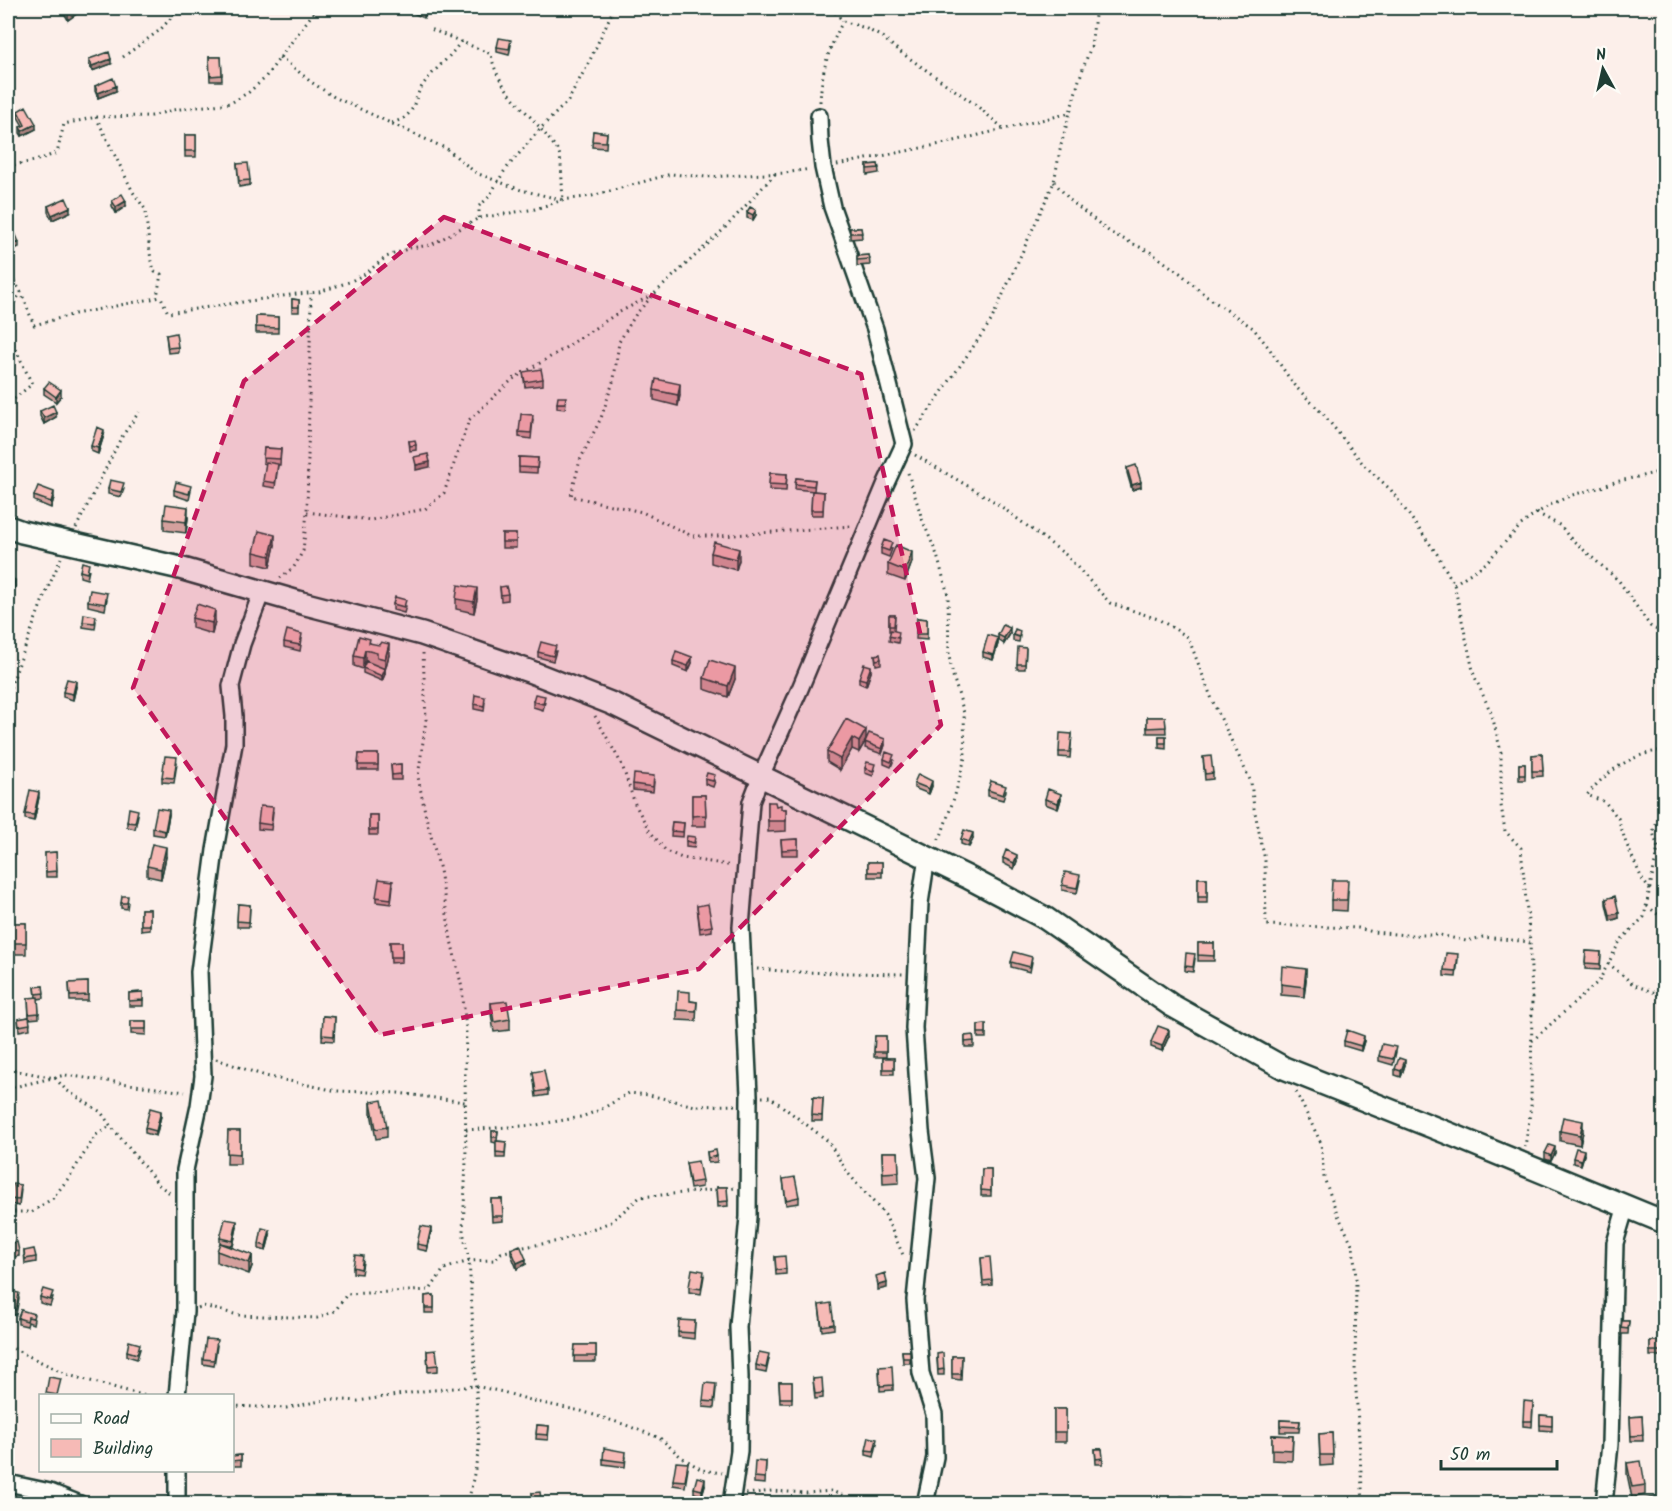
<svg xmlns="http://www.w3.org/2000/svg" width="1672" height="1511" viewBox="0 0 1672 1511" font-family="Kalam,sans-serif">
<rect width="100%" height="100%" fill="#fcefea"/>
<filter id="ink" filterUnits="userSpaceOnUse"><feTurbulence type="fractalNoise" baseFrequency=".0167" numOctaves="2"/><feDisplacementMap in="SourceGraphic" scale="12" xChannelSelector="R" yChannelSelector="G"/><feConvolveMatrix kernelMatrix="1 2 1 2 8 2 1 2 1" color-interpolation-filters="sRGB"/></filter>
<g filter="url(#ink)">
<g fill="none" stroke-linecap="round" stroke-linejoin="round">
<defs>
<path id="street" d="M177,1396l8,-84v-142l14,-64 4,-30 -4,-104 16,-122 19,-106v-28l-3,-30 11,-42 20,-53
M8,1483l42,9 30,12
M177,1504v-34
M731,1504l8,-53 1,-74 -2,-50 10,-110 1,-122 -8,-168 10,-125 10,-26 38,-85 87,-208 18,-39 -29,-115 -43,-122 -9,-40 -3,-27 -1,-24
M925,1504l10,-47 -1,-43 -13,-41 -6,-73 12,-122 -6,-47 -7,-103 6,-125 7,-46
M1604,1504l6,-60 5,-201 11,-37"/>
<path id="secondary" d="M8,527l14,5 154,35 126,36 120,31 107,37 84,33 354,173 78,41 126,87 113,63 166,66 214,88"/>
</defs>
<use href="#street" stroke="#1f3d34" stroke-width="20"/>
<use href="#secondary" stroke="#1f3d34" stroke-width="26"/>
<path stroke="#1f3d34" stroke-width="3" stroke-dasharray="1.5 4.5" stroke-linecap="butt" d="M831,8l12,13 22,7 17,9 17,14 77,54 28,24
M123,57l37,-27 20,-22
M279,58l8,4 24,20 23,15 113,52 29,24 45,17 42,10c-1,-10 -1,-39 -4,-47 -2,-5 -8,-11 -11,-15 -20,-28 -51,-48 -57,-84l-63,-26
M820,102c2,-34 8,-51 23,-81
M96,117l37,75 12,17 6,52 4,11 6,2 -4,23
M392,123c4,-2 10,-3 13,-6 10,-7 10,-20 16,-29 11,-18 29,-29 40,-47
M837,165l109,-22 124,-30
M8,166l27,-5 22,-8 7,-29 32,-7 56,-1 20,-6 59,-7 18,-11 15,-13 53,-71
M775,174l-51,55 -70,65 -18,20 -17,28 -5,37 -13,39 -21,42 -9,36 71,16 50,24h29l130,-10
M1054,182l17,19 40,32 39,19 30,21 26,23 47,32 16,20 25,37 30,30 40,50 27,25 46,64 17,30 20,91 18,40 9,37v53l4,26 16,17 9,94 2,55 -1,109 -6,41
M479,218v-12l9,-8 17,-28 36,-42 27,-27 22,-41 24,-52
M8,271l13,21 13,33 41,-11 86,-17 7,16 129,-19 22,-2 30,-10 16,-8 21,-17 24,-9 21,-3 48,-27 56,-9 28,-9 29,-4 79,-22 35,3 79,-4 25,-4
M8,313l13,-21
M8,333l24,51 -24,20
M915,431l76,-110 63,-139 7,-37 18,-65 12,-34 5,-38
M915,455l80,47 71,53 44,48 48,16 30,18 25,65 38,80 3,26 11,52 1,65 92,3 15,4 33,3h34l26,6 17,-4 47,5
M908,473l14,46 15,36 11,40 1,61 4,20 11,37 1,45 -10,37 -14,41 -5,7
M307,512l64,8 54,-11 19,-16 25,-73 44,-41 49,-29 54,-36 34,-18
M1537,513l24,13 8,11 50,44 31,45 9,5 5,7
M76,528l45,-90 18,-26
M280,578l14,-11 9,-16 4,-39 4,-219
M1454,584l32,-21 35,-38 16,-12 15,-9 20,-9 26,-7 17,-6 49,-11
M423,653l3,67 -8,57 8,40 14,53 11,70 11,48 4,41 -1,44 1,88 -3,70 6,30 2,31 8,157 -11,55
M8,693l34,-91 19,-44
M595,716l27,49 13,39 14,26 17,21 16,7 35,5 15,3
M1650,890l-8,-11 -16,-36 -8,-25 -13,-16 -18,-7c21,-25 45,-41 77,-45
M1647,906l17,13
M1608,963l26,22 30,11
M757,969l39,3 107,2
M1532,1041l67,-60 21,-40 24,-24 14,-69 -5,-16 11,-30
M216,1059l49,17 72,15 61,2 67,9
M8,1069l47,9 11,12 35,22 9,13 49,60 12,9
M8,1090l6,-3 51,-12 120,17
M1296,1092l25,51 3,35 13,35 16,33 3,32 -1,96 8,130
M762,1097h8l58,44 19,31 38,43 19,42
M466,1130l70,-5 45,-8 19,-7 29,-17 20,2 46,11 41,-1
M8,1212h24l21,-14 17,-22 26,-41 14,-9
M518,1248l41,-7 52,-19 29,-25 96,-9
M198,1308l5,-2 35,9 79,3 18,-7 12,-17 83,-4 14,-21 25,-8 26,-1 6,-7 11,-3
M8,1346l60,29 78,21
M232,1406l54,2 44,-9 28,2 65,-10 52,-5 28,6 34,10 44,9 42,13 37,14 20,18 22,14 20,3
M746,1494l26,-3 34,2 26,-2 16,7 36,6"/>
<use href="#street" stroke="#fdfcf7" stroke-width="15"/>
<use href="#secondary" stroke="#fdfcf7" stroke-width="21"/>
</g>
<path fill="#d4a09d" stroke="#1f3d34" stroke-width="1.5" d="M64,8l15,4 -11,8 -4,-7z
M411,8h17v2l-4,8 -13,-6z
M511,45l-2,10 -12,-3v-5z
M209,57h12l1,24h-12z
M89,59l22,5 -19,7 -3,-7z
M95,86l21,5 -18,7 -3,-7z
M18,111l18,18 -14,7 -2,-3v-6l3,-1 -5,-9z
M593,131l14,2 -1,15 -14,-1z
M185,135h11v22h-11z
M237,164l13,16v5l-11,2z
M878,164l1,9 -12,2v-10z
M112,201l14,5 -10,7 -4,-7z
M48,206l22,6 -18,8 -4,-8z
M747,212l9,3 -3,5 -6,-2z
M850,228h11l1,10 -12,1z
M869,255l1,10 -13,1v-10z
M292,299l7,1v12h-7z
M256,316l22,1v16h-22z
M166,335l12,12v5l-10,1z
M523,372l20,7v6l-18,2z
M44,388l17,8 -5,6 -12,-8z
M654,390l26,5 -2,11 -24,-6z
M557,403h9l-1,6 -8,-1z
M40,411l16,6 -12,7 -4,-8z
M533,420l-2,19 -12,-2v-5z
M104,435l-6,19 -7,-3v-5z
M409,441l7,4v5l-6,1z
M264,448l17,1 -1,16h-2l-3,23 -12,-2 3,-22 -3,-1z
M519,457l19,1 -1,15 -18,-1z
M1127,468l14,19 -9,3 -5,-17z
M770,473l17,1 -1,17 -17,-1z
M796,478l19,2 -1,11 -19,-2z
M108,489h16l-3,8 -13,-3z
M174,490l17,1 -2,9 -15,-5z
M812,491l12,1 -1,23h-12z
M34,496l20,2 -3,10 -17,-7z
M188,518l-2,15 -22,-3v-11z
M502,534h14v14h-14z
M275,545l-5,22 -16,-4v-11z
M881,548l11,1 -3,8 -8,-3z
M711,553l28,7 -3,10 -25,-7z
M912,562l-7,19 -17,-6v-11z
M89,570l-2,9 -7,-2v-6z
M8,576l7,10 -4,8 -3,-2z
M500,587l8,7v6l-7,1z
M107,599l-2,11 -17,-4v-5z
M456,599h21l-3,14 -18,-4z
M393,604l13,2 -2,7 -11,-3z
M889,615h6l-1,16 5,7 -1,5 -9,-2 2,-10h-2z
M192,618l23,3 -3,13 -20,-6z
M917,618l10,1v21l-11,-1z
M96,621l-1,8 -12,-2v-5z
M1010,634l-6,10 -6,-4v4l-5,16 -10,-3v-5l15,-14v-3z
M1013,635l7,1 -1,6 -6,-1z
M302,639l-2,12 -16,-4v-5z
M370,643l19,12 -4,15v4l-3,7 -19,-8v-5l3,-7h-1l-2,8 -9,-3v-10z
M1026,648l-1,21h-8v-5z
M556,651l-3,10 -15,-4v-5z
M875,655l6,4v5l-5,1z
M673,661l19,2 -4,9 -15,-6z
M871,672l-5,14 -7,-3v-5z
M704,678l31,1 -7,18 -24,-8z
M76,687l-3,13 -10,-3v-5z
M533,701l12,1 -2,8 -10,-3z
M485,702l-1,9 -10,-2v-5z
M1147,717h18l1,16h-19z
M846,719l20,21 19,5 -3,9 -17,-6 1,-8 -7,12 -7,-3 -12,21 -13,-8v-10z
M1072,734l-2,24 -11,-1v-5z
M1159,736h7v13l-7,-1z
M359,754h19v16h-20z
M1542,754l1,22 -11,1v-22z
M1203,757l10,16v6l-8,1z
M884,759l10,1 -3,7 -7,-3z
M177,763l-3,20 -12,-1v-5z
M401,764v16h-9l-1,-15z
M1519,764h6v16h-6z
M865,768l10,2 -2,6 -8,-3z
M705,779l10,2 -2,6 -8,-3z
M654,782l-1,10 -20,-2v-6z
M914,783l18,3 -3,8 -15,-6z
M988,790l18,1 -3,9 -15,-4z
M692,795h13l1,31h-14z
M39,797l-5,24 -9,-2v-5z
M1045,799h16l-3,10 -13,-5z
M768,802l13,7h5v22l-18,1z
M273,812l-2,18 -13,-1v-6z
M138,815l-3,14 -8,-2v-5z
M169,815l-4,21 -12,-2v-6z
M369,815h9v20h-9z
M672,822l12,1 -1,14 -12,-1z
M798,839v16h-16l-1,-15z
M961,839h12l-4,8 -8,-3z
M686,841l9,1 -1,6 -8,-1z
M56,852l1,25h-11l-1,-24z
M166,857l-5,22 -14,-3v-10z
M1003,858l14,3 -3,8 -11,-6z
M868,862h14v15h-14z
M1198,878h9v25h-9z
M1080,880l-3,13 -15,-3v-5z
M393,886l-2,18 -15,-2v-5z
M1348,891l-1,20 -16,-1v-10z
M1606,899l13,19 -9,3 -4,-17z
M128,902l-1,7 -6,-1v-5z
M238,904l12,1 -1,22h-12z
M697,906l15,20v5l-12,2z
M141,909h9v21l-9,1z
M12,923h14v31h-14z
M390,942h12v20l-11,1z
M1198,943h16v18h-16z
M1586,951l15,1 -1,18 -15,-1z
M1195,959l-2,13 -8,-1v-5z
M1458,959l-2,18 -12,-1v-6z
M1011,962h21l-2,10 -19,-5z
M1306,980l-2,17 -23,-2v-11z
M88,982v19h-18l-1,-18z
M43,986l1,12 -6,1 1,19 -10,1 1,10 -11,2 -1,-12 11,-2 -1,-19h8l-1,-11z
M143,992v14h-14v-13z
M690,1001l7,1 -1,19 -19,-1v-10z
M491,1003l19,16v11l-16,2 -3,-18z
M323,1016l12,1 -1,24 -12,-1z
M131,1021h15v14l-15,-1z
M986,1024v14h-8v-13z
M875,1036h11v21h-12z
M965,1036l9,5v6h-9z
M1169,1036l-7,15 -11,-4v-5z
M1344,1041h20l-3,10 -17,-5z
M1396,1052l-3,13 -14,-4v-5z
M883,1058h11v16h-11z
M1405,1065l-4,12 -6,-2v-6z
M533,1072l15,18v5l-12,2z
M813,1097l10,1 -1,23h-10z
M371,1102l16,25v10l-11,2 -5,-26z
M161,1116l-5,20 -11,-3v-5z
M228,1131h12v33h-13z
M492,1131h6l-1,10 9,1 -1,16h-9v-15l-4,-1z
M1560,1131l23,1 -3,13 -20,-4z
M707,1152l10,4v6l-9,1z
M882,1152h16l1,31 -16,1z
M1545,1153h10l-4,8 -6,-2z
M1584,1155l-3,10 -8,-2v-5z
M686,1163l16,18v6l-12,2z
M982,1169h9v27h-10z
M783,1179l16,18v6l-13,2z
M717,1187h10l1,19 -10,1z
M21,1190l-2,16 -9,-2v-5z
M491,1199h11l1,22 -11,1z
M237,1227l-4,19 -13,-3v-5z
M431,1233l-4,18 -10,-2v-5z
M270,1235l-4,16 -7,-2v-5z
M8,1236l11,15v5l-11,2z
M511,1249l15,15 -9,5 -6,-15z
M24,1251l12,6v5l-11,2z
M217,1251l35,4v11l-3,8 -32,-12z
M775,1257l11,12v5l-10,1z
M981,1258l11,22v5l-9,1z
M363,1262l-2,12 -8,-1v-6z
M704,1276l-3,18 -12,-2v-5z
M8,1293l11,5 -3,17 -8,-1z
M434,1295v18h-9v-17z
M40,1297h13l-3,9 -10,-3z
M819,1305l15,19v5l-12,2z
M21,1310l13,9 -1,5 -5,-2 -1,4 -9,-2v-6z
M695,1321l-1,18 -16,-2v-5z
M1622,1321h7l-1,13h-7z
M1650,1341h12v15h-12z
M575,1345h21v17h-22z
M217,1346l-3,20 -11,-2v-5z
M140,1349l-3,10 -10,-3v-5z
M427,1351l11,14v6l-10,1z
M902,1351h8v12h-7z
M952,1356h10l-1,24 -9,-1z
M769,1359l-3,14 -10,-2v-6z
M937,1359l7,10v6h-6z
M879,1367l14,18v5l-13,1z
M813,1379l10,14v5l-8,1z
M779,1382h13v21h-12z
M716,1389l-2,19 -11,-1v-6z
M1533,1407l-1,20 -9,-1v-5z
M1054,1409h12v33h-12z
M1540,1415l12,1v15l-12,-1z
M1642,1416l1,25h-12l-1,-24z
M1280,1420l20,1 -1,11h-19z
M537,1425l12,1 -1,14 -12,-1z
M1332,1433l1,32 -13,1 -1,-32z
M1272,1435l21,1 -1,25 -20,-1z
M877,1444l-3,13 -8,-2v-5z
M1095,1449h7l1,15h-7z
M241,1455v11h-9v-10z
M626,1457l-1,10 -22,-3v-5z
M766,1462l-1,22 -11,-1v-6z
M1627,1463l18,22v10l-13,3 -5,-24z
M688,1469l-3,18 -12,-2v-5z
M705,1485l-3,10 -8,-2v-5z
M532,1493l9,6v4h-8z"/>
<path fill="#ac827f" stroke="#1f3d34" stroke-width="1.5" d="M79,8v4l-11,8v-6z
M426,8h2v2l-4,8v-5z
M111,59v5l-19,7v-5z
M116,86v5l-18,7v-5z
M15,109v5l-7,4v-5z
M36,124v5l-14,7v-5z
M126,201v5l-10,7v-6z
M70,207v5l-18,8v-5z
M756,210v5l-3,5v-5z
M19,242v5l-11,5v-5z
M11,349v5l-3,1v-5z
M680,384v11l-2,11v-11z
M61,390v6l-5,6v-5z
M56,412v5l-12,7v-6z
M104,430v5l-6,19v-6z
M430,462v5l-14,3v-5z
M1141,482v5l-9,3v-5z
M54,492v6l-3,10v-6z
M188,507v11l-2,15v-11z
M275,535v10l-5,22v-11z
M739,549v11l-3,10v-11z
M912,552v10l-7,19v-10z
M15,580v6l-4,8v-6z
M477,588v11l-3,14v-11z
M215,610v11l-3,13v-11z
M1010,628v6l-6,10v-6z
M998,638v6l-5,16v-5z
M389,644v11l-4,15v-11z
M365,650v11l-2,8v-11z
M692,657v6l-4,9v-6z
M871,666v6l-5,14v-6z
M735,668v11l-7,18v-11z
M385,669v5l-3,7v-5z
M76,681v6l-3,13v-6z
M866,730v10l-7,12v-10z
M852,738v11l-12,21v-11z
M885,739v6l-3,9v-5z
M932,781v5l-3,8v-5z
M39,792v5l-5,24v-6z
M1061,794v5l-3,10v-6z
M169,810v5l-4,21v-5z
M973,833v6l-4,8v-5z
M166,847v10l-5,22v-10z
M1017,855v6l-3,8v-6z
M1619,913v5l-9,3v-6z
M1306,969v11l-2,17v-10z
M1169,1030v6l-7,15v-5z
M1364,1036v5l-3,10v-5z
M1405,1060v5l-4,12v-6z
M161,1111v5l-5,20v-5z
M1583,1121v11l-3,13v-10z
M1555,1147v6l-4,8v-5z
M1584,1150v5l-3,10v-5z
M237,1221v6l-4,19v-5z
M431,1228v5l-4,18v-5z
M270,1230v5l-4,16v-5z
M252,1255v11l-3,8v-11z
M526,1259v5l-9,5v-6z
M887,1283v5l-9,2v-5z
M705,1479v6l-3,10v-5z"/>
<path fill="#f6bab6" stroke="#1f3d34" stroke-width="1.5" d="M64,8h15l-11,6z
M413,8h13l-2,5z
M499,38l12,2 -2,9 -12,-2z
M109,52l2,7 -19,7 -3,-7z
M209,57h12l1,18 -12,1z
M113,78l3,8 -18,7 -3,-7z
M10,101l5,8 -7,4v-10z
M26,106l10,18 -14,7 -2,-4 5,-2 -7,-14z
M593,131l14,2 -1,9 -14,-1z
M185,135h11v16h-11z
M248,163l2,17 -11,1 -2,-17z
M878,164l1,4 -12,1v-4z
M122,194l4,7 -10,6 -4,-6z
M66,198l4,9 -18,8 -4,-9z
M750,207l6,3 -3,5 -6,-3z
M12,226l7,16 -11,5v-19z
M850,228h11l1,5h-12z
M869,255l1,4 -13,1v-4z
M292,299l7,1v7h-7z
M256,316l22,1v11l-22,-1z
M176,333l2,14 -10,1 -2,-13z
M8,339l3,10 -3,1z
M541,369l2,10 -18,3 -2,-10z
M656,379l24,5 -2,11 -24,-5z
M49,382l12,8 -5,7 -12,-9z
M558,397h8l-1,6h-8z
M53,405l3,7 -12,6 -4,-7z
M521,414l12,1 -2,18 -12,-1z
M97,427l7,3 -6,18 -7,-2z
M415,440l1,5 -6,1 -1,-5z
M264,448l17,1 -1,10 -17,-1z
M428,454l2,8 -14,3 -2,-8z
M519,457l19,1 -1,10 -18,-1z
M266,462l12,2 -3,19 -12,-2z
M1136,465l5,17 -9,3 -5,-17z
M770,473l17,1 -1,11 -17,-1z
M796,478l19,2 -1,6 -19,-2z
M110,480l14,3 -3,9 -13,-3z
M176,482l15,4 -2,8 -15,-4z
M38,486l16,6 -3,10 -17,-6z
M812,491l12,1 -1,18h-12z
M166,504l22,3 -2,15 -22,-3z
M259,531l16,4 -5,21 -16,-4z
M502,534h14v8h-14z
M884,540l8,3 -3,8 -8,-3z
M714,542l25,7 -3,10 -25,-6z
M896,545l16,7 -7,19 -17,-7z
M82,562l7,2 -2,9 -7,-2z
M8,576l7,4 -4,8 -3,-1z
M458,585l19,3 -3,14 -18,-3z
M506,586l2,8 -7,1 -1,-8z
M90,590l17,3 -2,11 -17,-3z
M395,597l11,3 -2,7 -11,-3z
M197,604l18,6 -3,13 -20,-5z
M84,614l12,2 -1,7 -12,-1z
M889,615h6l-1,11h-5z
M917,618l10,1v15h-11z
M1003,625l7,3 -6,10 -6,-3z
M1015,629l5,2 -1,6 -6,-2z
M287,630l15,4 -2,11 -16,-3z
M891,630l8,2 -1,6 -9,-2z
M988,635l10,3 -5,17 -10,-3z
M359,636l11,3 -1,4 10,2 2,-3 8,2 -4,15 -8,-2v-4l-12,-3 -2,8 -9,-2z
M541,642l15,4 -3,10 -15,-4z
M1018,647l8,1 -1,16h-8z
M676,651l16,6 -4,9 -15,-5z
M880,654l1,5 -5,1 -1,-5z
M710,660l25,8 -7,18 -24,-8z
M366,661l19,8 -3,7 -19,-8z
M864,664l7,2 -5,14 -7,-2z
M67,679l9,2 -3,13 -10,-2z
M535,694l10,2 -2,8 -10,-3z
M475,695l10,2 -1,9 -10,-2z
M1147,717h18l1,10 -19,1z
M846,719l20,11 -7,12 -7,-4 -12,21 -13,-7z
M869,733l16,6 -3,10 -17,-7z
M1060,733l12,1 -2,18h-11z
M1159,736h7v7h-7z
M886,752l8,3 -3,7 -7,-3z
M359,754h19v11h-20z
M1542,754l1,17h-11v-16z
M165,756l12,1 -3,21 -12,-1z
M1211,756l2,17 -8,1 -2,-17z
M867,762l8,2 -2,7 -8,-3z
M401,764v10l-9,1 -1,-10z
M1519,764h6v11h-6z
M707,773l8,2 -2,6 -8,-2z
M634,774l20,2 -1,11 -20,-3z
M918,774l14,7 -3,8 -15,-6z
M991,781l15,5 -3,9 -15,-5z
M1048,789l13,5 -3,9 -13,-4z
M30,790l9,2 -5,23 -9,-1z
M692,795h13l1,20 -14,1z
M768,802h7l1,4 5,-1v4h5v12h-18z
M260,806l13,1 -2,18 -13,-2z
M129,808l9,2 -3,13 -8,-1z
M157,808l12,2 -4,21 -12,-3z
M369,815h9v15h-9z
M672,822l12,1 -1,9 -12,-1z
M964,830l9,3 -4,9 -8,-3z
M687,836l8,1 -1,6 -8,-2z
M798,839v10l-16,1 -1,-10z
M152,844l14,3 -5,22 -14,-3z
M1006,850l11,5 -3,8 -11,-5z
M56,852l1,19 -11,1 -1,-19z
M868,862h14v10h-14z
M1065,872l15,3 -3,13 -15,-3z
M1198,878h9v19h-9z
M379,879l14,2 -2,18 -15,-2z
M1332,880h16l-1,20h-16z
M122,896h6l-1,7h-6z
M1615,896l4,17 -9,2 -4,-16z
M238,904l12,1 -1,17 -12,-1z
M708,904l4,22 -12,2 -3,-22z
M141,909h9v16h-9z
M12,923h14v20h-14z
M390,942h12v15h-11z
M1198,943h16v13l-16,-1z
M1586,951l15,1 -1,12 -15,-1z
M1014,952l18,5 -2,10 -19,-5z
M1186,953l9,1 -2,13 -8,-1z
M1446,953l12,1 -2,17 -12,-1z
M1282,966l24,3 -2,18 -23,-3z
M88,982v13l-18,1 -1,-13z
M43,986l1,7 -8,1 -1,-7z
M678,991l12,1v9l7,1 -1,9 -19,-1z
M143,992v8l-14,1v-8z
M38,997l1,16 -10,1 -1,-16z
M507,1001l3,18 -16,3 -3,-19z
M323,1016l12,1 -1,19 -12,-1z
M29,1017l1,7 -11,2 -1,-7z
M131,1021h15v8h-15z
M986,1024v9h-8v-8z
M1158,1026l11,4 -7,16 -11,-4z
M1347,1030l17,6 -3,10 -17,-5z
M973,1035l1,6 -9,1v-6z
M875,1036h11v16h-12z
M1382,1044l14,3 -3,12 -14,-3z
M883,1058h11v11h-11z
M1399,1058l6,2 -4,11 -6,-2z
M544,1070l4,20 -12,2 -3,-20z
M813,1097l10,1 -1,18 -10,-1z
M382,1100l5,27 -11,2 -5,-27z
M150,1108l11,3 -5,20 -11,-3z
M1563,1117l20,4 -3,14 -20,-4z
M228,1131h12v23l-13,-1z
M492,1131h6l-1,6h-5z
M496,1141l10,1 -1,11 -9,-1z
M1549,1145l6,2 -4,9 -6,-3z
M1576,1148l8,2 -3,10 -8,-2z
M716,1150l1,6 -9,2 -1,-6z
M882,1152h16l1,20 -16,1z
M698,1161l4,20 -12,2 -4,-20z
M982,1169h9v22l-10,-1z
M795,1177l4,20 -13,3 -3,-21z
M13,1184l8,1 -2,15 -9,-1z
M717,1187h10l1,14 -10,1z
M491,1199h11l1,17h-11z
M225,1219l12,2 -4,20 -13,-3z
M421,1226l10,2 -4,18 -10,-2z
M262,1228l8,2 -4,16 -7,-2z
M8,1236h3l1,7 5,-1 2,9 -11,2z
M220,1243l32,12 -3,8 -32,-12z
M520,1245l6,14 -9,4 -6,-14z
M34,1249l2,8 -11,2 -1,-8z
M355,1255l8,1 -2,13 -8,-2z
M785,1256l1,13 -10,1 -1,-13z
M990,1257l2,23 -9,1 -2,-23z
M692,1269l12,2 -3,18 -12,-2z
M1664,1270l1,1v11h-3z
M885,1273l2,10 -9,2 -2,-9z
M43,1289l10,3 -3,8 -10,-3z
M8,1291l11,2 -3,17 -8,-2z
M434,1295v13h-9v-12z
M831,1303l3,21 -12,2 -3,-21z
M21,1310l13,4 -1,4 -5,-1 -1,4 -9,-3z
M679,1320l16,1 -1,12 -16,-1z
M1622,1321h7l-1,8 -7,-1z
M206,1339l11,1 -3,20 -11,-1z
M129,1341l11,3 -3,10 -10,-3z
M1650,1341h12v10h-12z
M575,1345h21v11h-22z
M436,1350l2,15 -10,1 -1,-15z
M902,1351h8v7h-7z
M759,1352l10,2 -3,14 -10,-3z
M943,1353l1,16 -6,1 -1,-16z
M952,1356h10l-1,18h-9z
M892,1366l1,19 -13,1 -1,-19z
M49,1377l12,2 -4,16 -11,-2z
M822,1378l1,15 -8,1 -2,-15z
M779,1382h13v16h-12z
M705,1383l11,1 -2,18 -11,-1z
M1524,1401l9,1 -1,19h-9z
M1054,1409h12v23h-12z
M1540,1415l12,1v10l-12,-1z
M1642,1416l1,19 -12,1 -1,-19z
M1280,1420l20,1 -1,6 -19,-1z
M537,1425l12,1 -1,9 -12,-1z
M1332,1433l1,22h-13l-1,-21z
M1272,1435l21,1 -1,14 -20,-1z
M869,1437l8,2 -3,12 -8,-1z
M8,1444l1,1 -1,17z
M604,1448l22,4 -1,10 -22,-3z
M1095,1449h7l1,9 -7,1z
M241,1455v5l-9,1v-5z
M755,1461l11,1 -1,16 -11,-1z
M1641,1461l4,24 -13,2 -5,-24z
M676,1462l12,1 -3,18 -12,-1z
M697,1477l8,2 -3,11 -8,-2z
M540,1492l1,7 -8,1 -1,-7z
M1181,1496l7,1v6h-7z
M1657,1497l1,6h-20v-3z
M507,1501v2h-14z"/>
</g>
<path fill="#c2185b" fill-opacity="0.2" stroke="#c2185b" stroke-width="4.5" stroke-dasharray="12 8" stroke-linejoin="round" d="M444,217l417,157 80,351 -242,244 -320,66 -246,-347 111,-307z"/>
<rect width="1672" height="1511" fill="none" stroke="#fdfcf7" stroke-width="30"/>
<rect x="15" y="15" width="1642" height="1481" fill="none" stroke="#1f3d34" stroke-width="2" filter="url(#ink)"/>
<rect x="39" y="1394" width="195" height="78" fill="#fdfcf7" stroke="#a4b0a9" stroke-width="1.5"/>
<rect x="51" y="1414" width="30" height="9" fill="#fdfcf7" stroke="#a4b0a9" stroke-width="1.5"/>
<text x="93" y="1424" font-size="18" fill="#1f3d34">Road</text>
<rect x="51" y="1439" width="30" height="18" fill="#f6bab6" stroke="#a4b0a9" stroke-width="1.5"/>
<text x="93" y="1454" font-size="18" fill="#1f3d34">Building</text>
<g transform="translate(1603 69) rotate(352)" stroke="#fdfcf7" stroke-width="4.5" paint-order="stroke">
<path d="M0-4.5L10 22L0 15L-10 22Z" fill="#1f3d34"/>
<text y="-9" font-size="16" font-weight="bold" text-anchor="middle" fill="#1f3d34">N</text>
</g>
<path d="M1441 1460v9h116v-9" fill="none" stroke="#1f3d34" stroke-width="3"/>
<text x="1450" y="1460" font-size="18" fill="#1f3d34" stroke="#fdfcf7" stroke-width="4.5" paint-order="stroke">50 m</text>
</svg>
